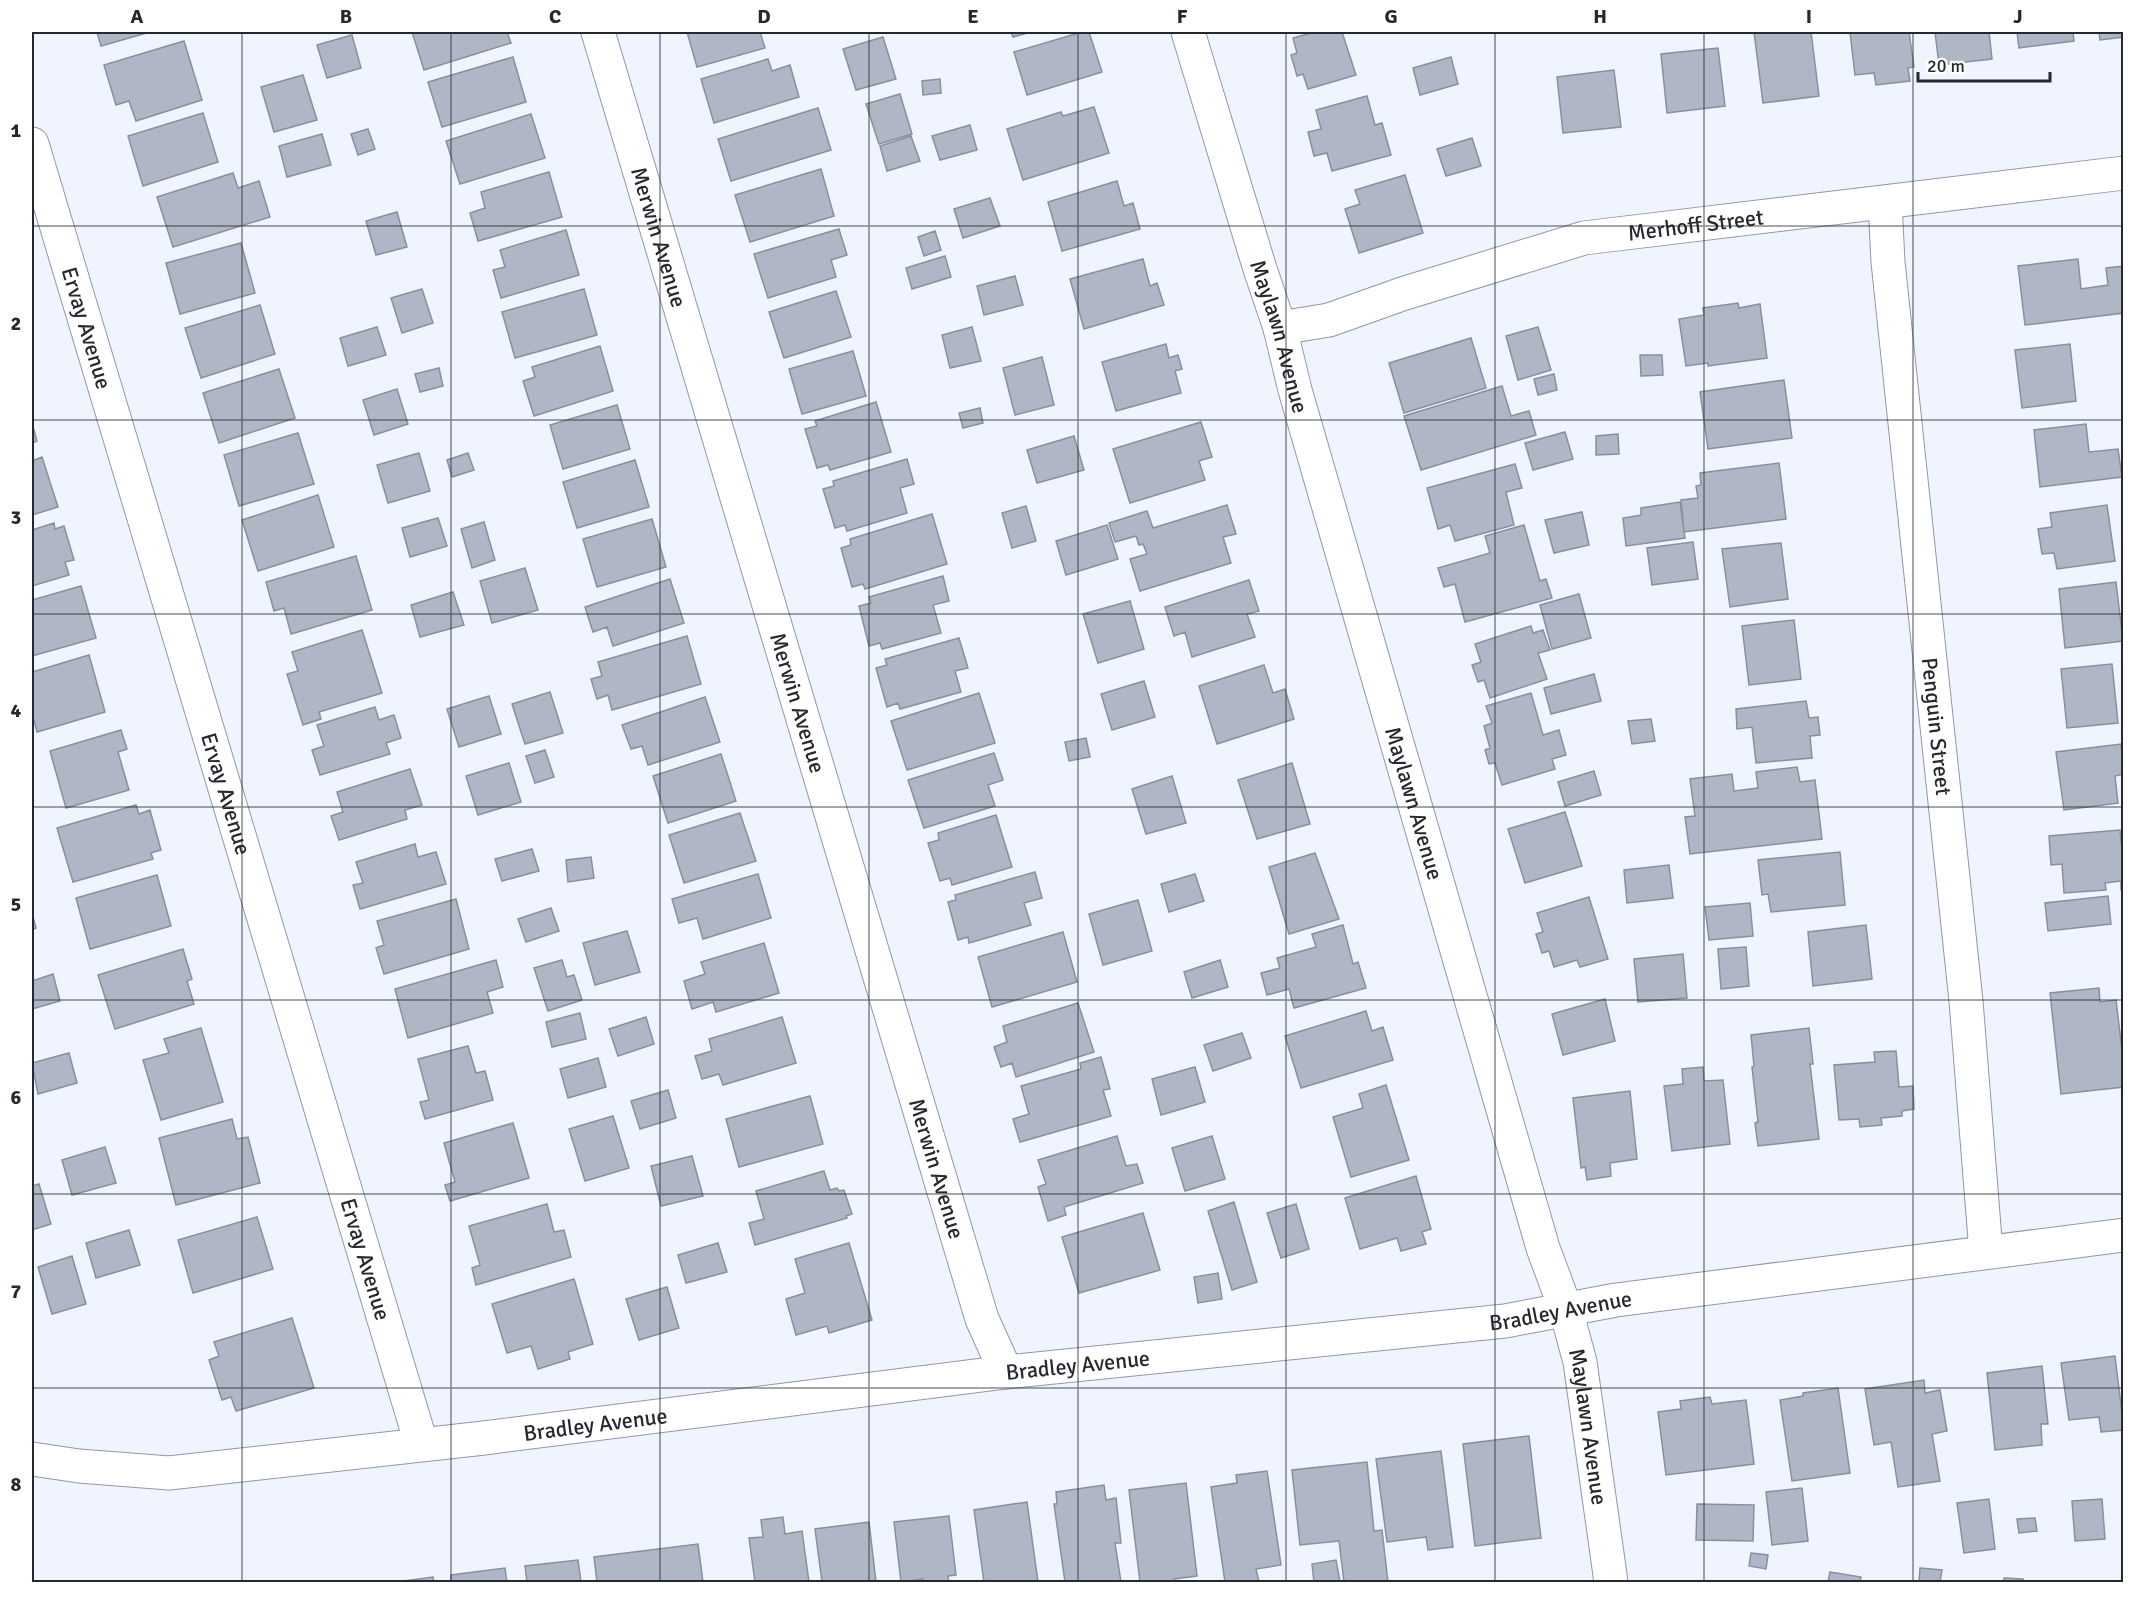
<svg xmlns="http://www.w3.org/2000/svg" width="2155" height="1614" viewBox="0 0 2155 1614" font-family="Signika,sans-serif">
<rect width="100%" height="100%" fill="#eff4fe"/>
<path fill="#afb7c6" stroke="#88909f" stroke-width="1.5" d="M97,32h53l-49,14z
M412,32h95l4,11 -87,27z
M687,32h73l5,16 -68,19z
M1011,32h20l-18,5z
M1082,32h7l13,40 -75,23 -13,-43z
M1315,32h27l14,43 -48,14 -5,-15 -6,2 -6,-21 6,-2 -4,-15z
M1754,32h57l8,64 -56,7z
M1850,32h59l5,35 -6,1 2,13 -34,4 -2,-12 -19,2z
M1935,32h54l3,27 -53,6z
M2017,32h56l1,9 -55,7z
M2099,32h25v5l-24,3z
M352,35l9,33 -34,10 -10,-33z
M883,37l13,42 -40,11 -13,-41z
M184,41l18,59 -66,21 -7,-20 -13,4 -12,-40z
M1718,48l7,58 -58,7 -6,-59z
M513,57l13,45 -84,25 -14,-45z
M1451,57l7,27 -38,11 -7,-27z
M768,59l4,12 18,-6 9,32 -85,26 -13,-44z
M1614,70l7,57 -58,6 -6,-56z
M303,75l14,45 -43,12 -13,-45z
M940,79l1,14 -18,2 -1,-14z
M900,94l12,40 -33,10 -13,-40z
M1367,96l8,29 7,-2 9,32 -59,16 -5,-18 -13,3 -6,-24 13,-3 -5,-19z
M1094,107l15,46 -86,27 -16,-51 54,-17 2,4z
M818,108l13,42 -100,31 -13,-42z
M203,113l15,49 -75,24 -15,-50z
M531,114l14,44 -85,26 -14,-43z
M970,125l7,25 -37,10 -8,-24z
M368,129l7,20 -17,6 -7,-21z
M322,134l9,31 -44,12 -8,-31z
M911,136l9,25 -33,10 -7,-25z
M1472,138l9,28 -35,10 -9,-27z
M821,169l13,47 -84,26 -15,-47z
M549,172l13,45 -84,24 -8,-28 15,-5 -4,-16z
M233,173l5,15 21,-7 11,36 -97,30 -16,-50z
M1405,175l18,58 -64,20 -14,-44 15,-5 -5,-14z
M1117,181l7,25 9,-3 7,26 -78,22 -14,-49z
M990,198l10,28 -37,12 -9,-29z
M397,212l10,35 -31,8 -10,-34z
M839,229l8,26 -16,5 5,17 -68,21 -14,-44z
M566,230l13,45 -78,23 -8,-28 12,-3 -5,-17z
M935,231l6,19 -17,6 -6,-19z
M241,243l14,50 -75,21 -14,-51z
M945,256l6,21 -39,12 -6,-21z
M1143,259l7,27 7,-3 7,22 -80,24 -14,-50z
M2078,259l3,30 27,-4 -2,-17 18,-2v47l-99,12 -7,-59z
M1015,276l8,29 -39,10 -7,-29z
M422,289l11,34 -31,10 -11,-35z
M584,289l13,46 -82,23 -13,-46z
M836,291l15,46 -67,21 -15,-46z
M1738,303l1,5 21,-4 7,54 -59,8v-3l-22,3 -7,-47 25,-4 -1,-7z
M260,305l15,49 -74,24 -16,-50z
M377,327l9,28 -38,11 -8,-28z
M972,327l9,34 -31,7 -8,-33z
M1538,327l13,43 -33,10 -12,-44z
M1471,338l15,50 -82,25 -15,-50z
M1166,344l3,14 9,-3 4,14 -7,2 6,22 -65,18 -14,-49z
M2070,344l6,57 -54,7 -7,-58z
M600,346l13,45 -79,25 -11,-35 12,-4 -3,-10z
M853,351l13,45 -64,18 -13,-45z
M1640,355h22l1,20 -22,1z
M1042,357l12,48 -39,10 -12,-47z
M439,368l4,18 -23,6 -5,-18z
M279,369l16,49 -76,25 -16,-50z
M1554,374l3,16 -19,5 -4,-16z
M1784,380l8,58 -84,11 -8,-57z
M1502,386l9,30 18,-5 7,24 -115,35 -17,-54z
M397,389l11,35 -34,11 -11,-35z
M876,402l15,50 -61,18 -2,-5 -11,3 -12,-39 12,-3 -2,-5z
M617,405l13,44 -67,20 -13,-44z
M980,408l3,15 -20,5 -4,-15z
M1201,422l11,35 -13,4 6,19 -75,23 -17,-54z
M32,423l5,18 -5,2z
M2086,424l3,28 29,-3 4,28 -82,10 -6,-57z
M1565,432l8,27 -40,11 -8,-27z
M298,433l16,51 -75,22 -15,-51z
M1618,434l1,20 -23,1v-19z
M1074,436l10,34 -47,13 -10,-33z
M419,453l11,38 -42,12 -11,-38z
M468,453l6,17 -22,7 -5,-17z
M42,457l16,50 -26,8v-54z
M907,459l7,25 -14,4 7,25 -60,18 -2,-6 -10,3 -12,-39 11,-3 -1,-5z
M635,460l14,47 -72,21 -14,-46z
M1779,463l7,56 -102,13 -3,-32 17,-2 -2,-12 5,-1 -1,-12z
M1515,464l7,24 -16,4 8,33 -59,16 -5,-16 -12,4 -11,-41z
M318,495l16,52 -76,24 -16,-51z
M1680,502l5,36 -59,8 -3,-28 18,-3v-7z
M1227,505l9,29 -13,3 8,26 -91,28 -10,-32 17,-5 -4,-10 -4,1 -3,-9 -21,6 -6,-19 38,-12 6,17z
M2107,505l8,56 -58,8 -3,-16 -12,1 -4,-25 14,-2 -2,-14z
M1026,506l10,35 -24,7 -10,-35z
M1582,512l7,33 -35,8 -9,-33z
M932,514l15,50 -82,25 -2,-5 -11,3 -11,-39 10,-3 -1,-6z
M438,518l9,28 -37,11 -8,-29z
M652,519l14,48 -69,20 -14,-48z
M484,522l11,38 -23,8 -11,-39z
M54,523l1,6 9,-3 10,34 -9,2 4,13 -37,11v-56z
M1107,525l11,34 -52,16 -10,-34z
M1524,525l16,56 6,-2 6,19 -87,24 -10,-38 -11,3 -6,-19 52,-15 -5,-17z
M1693,542l5,37 -46,6 -5,-37z
M1781,543l7,56 -58,8 -8,-58z
M356,556l16,54 -81,24 -7,-26 -10,3 -8,-29z
M525,568l13,42 -46,13 -12,-42z
M943,576l6,25 -16,4 8,28 -59,16 -2,-6 -11,3 -10,-40 12,-3 -2,-6z
M670,579l14,44 -71,23 -6,-19 -14,5 -8,-25z
M1249,580l10,31 -12,3 8,23 -63,20 -7,-25 -11,4 -9,-29z
M2116,582l7,59 -58,7 -6,-59z
M81,586l15,52 -64,18v-56z
M453,592l11,33 -44,12 -9,-32z
M1579,594l12,44 -39,11 -12,-44z
M1130,601l14,48 -46,14 -15,-49z
M1794,620l7,59 -52,6 -7,-59z
M1531,626l2,7 10,-3 7,20 -12,3 9,26 -57,19 -6,-18 -6,2 -6,-17 9,-3 -6,-18z
M362,630l20,63 -63,19 2,7 -18,6 -16,-51 11,-3 -6,-19z
M687,636l14,48 -89,26 -4,-15 -11,4 -6,-20 11,-3 -4,-14z
M959,638l9,30 -13,3 6,21 -61,17 -2,-6 -11,4 -11,-39 11,-3 -2,-6z
M89,655l16,57 -68,20 -5,-19v-41z
M2112,664l6,59 -51,5 -6,-59z
M1264,665l9,28 12,-4 9,30 -77,25 -18,-58z
M1594,674l7,27 -50,13 -7,-26z
M1144,681l11,36 -43,13 -11,-36z
M550,692l13,41 -38,11 -13,-40z
M979,693l16,50 -88,27 -16,-49z
M1531,693l12,42 16,-5 7,25 -14,4 3,10 -53,16 -7,-22 -6,1 -4,-14 5,-2 -6,-22 8,-3 -6,-17z
M489,696l12,38 -42,13 -12,-38z
M705,697l15,45 -72,23 -6,-19 -11,3 -9,-24z
M1806,701l3,17 9,-1 2,18 -10,1 2,22 -56,5 -4,-36 -15,2 -1,-20z
M375,707l4,13 15,-5 7,23 -15,5 4,11 -70,21 -8,-25 12,-4 -7,-21z
M1651,719l4,22 -23,3 -4,-23z
M121,730l6,19 -9,3 11,38 -63,18 -16,-57z
M1086,738l4,19 -21,4 -4,-19z
M2121,744l3,30 -9,2 3,27 -54,7 -8,-58z
M545,750l9,27 -19,6 -9,-27z
M994,753l9,27 -15,5 7,21 -71,22 -16,-48z
M721,754l15,47 -68,22 -15,-47z
M509,763l12,39 -43,13 -12,-39z
M1292,763l18,61 -53,15 -19,-59z
M1797,767l3,15 15,-2 7,59 -132,15 -5,-37 10,-1 -5,-37 42,-5 2,17 24,-3 -2,-16z
M410,769l12,36 -17,5 2,9 -68,21 -8,-24 12,-4 -6,-20z
M1594,771l7,24 -36,11 -7,-24z
M1172,776l14,47 -40,11 -14,-45z
M136,805l3,9 11,-4 11,40 -10,3 2,6 -80,23 -16,-54z
M1565,812l17,54 -57,17 -17,-54z
M740,813l16,48 -72,22 -15,-48z
M996,815l16,52 -60,18 -2,-7 -10,3 -12,-38 11,-3 -1,-7z
M2120,830l2,21h2v39h-3v-9l-16,2 1,7 -42,3 -2,-29 -11,1 -2,-29z
M415,844l3,13 18,-5 10,32 -86,25 -7,-24 10,-2 -7,-21z
M532,849l7,22 -37,10 -7,-22z
M1840,852l5,53 -74,7 -3,-18 -6,1 -4,-35z
M1315,853l24,66 -50,15 -20,-67z
M591,857l3,21 -26,4 -2,-22z
M1669,865l4,33 -46,5 -3,-33z
M1035,872l7,26 -18,5 7,22 -62,18 -1,-6 -10,3 -10,-38 8,-2 -1,-5z
M758,874l13,44 -68,21 -6,-21 -18,5 -7,-24z
M1195,874l9,27 -35,11 -8,-28z
M157,875l14,51 -81,23 -14,-51z
M2108,896l3,28 -63,7 -3,-28z
M1589,897l19,62 -28,8 -3,-7 -23,7 -5,-16 -7,2 -6,-19 7,-2 -6,-19z
M456,899l13,50 -85,25 -8,-26 8,-3 -7,-24z
M1138,900l14,51 -49,14 -14,-51z
M1750,903l3,33 -44,4 -4,-33z
M551,908l8,23 -33,11 -8,-23z
M32,913l4,15 -4,2z
M1343,925l10,39 5,-2 8,26 -72,20 -5,-19 -22,6 -6,-22 19,-5 -3,-10 39,-11 -4,-13z
M1866,925l6,54 -59,7 -5,-54z
M627,931l13,41 -45,13 -12,-42z
M1063,932l14,50 -85,25 -14,-50z
M764,943l15,50 -63,19 -3,-10 -21,7 -8,-28 21,-7 -4,-12z
M1746,947l3,39 -28,3 -3,-40z
M183,949l9,30 -5,2 7,23 -79,25 -17,-54z
M1683,954l4,44 -49,4 -4,-43z
M496,960l7,27 -16,5 6,21 -85,25 -13,-49z
M562,960l5,17 7,-2 8,25 -34,11 -14,-43z
M1220,960l8,27 -36,11 -8,-26z
M53,974l7,27 -28,8v-28z
M2099,988l1,14 16,-2 8,67v20l-63,7 -11,-101z
M1605,999l10,42 -52,14 -11,-41z
M1078,1003l16,49 -78,25 -4,-14 -11,4 -7,-20 13,-5 -4,-16z
M1366,1011l6,20 11,-4 10,33 -92,28 -16,-52z
M580,1013l6,26 -34,8 -6,-25z
M646,1017l8,27 -36,12 -9,-27z
M782,1017l14,46 -73,22 -4,-11 -17,5 -7,-23 17,-5 -3,-12z
M201,1028l22,74 -62,18 -18,-60 26,-7 -5,-14z
M1809,1028l4,36h-3l9,75 -61,7 -3,-23 3,-1 -6,-55 2,-1 -3,-31z
M1242,1033l9,25 -38,13 -9,-26z
M468,1046l8,27 9,-2 8,29 -68,19 -5,-17 9,-2 -11,-41z
M1896,1051l3,36 14,-1 1,23 -12,2v5l-21,2 1,7 -22,2 -1,-8 -20,1 -5,-55 41,-3 -1,-10z
M69,1053l8,30 -39,11 -6,-31z
M1101,1057l9,32 -7,1 8,26 -91,26 -7,-23 16,-5 -8,-28 60,-17 -1,-6z
M598,1058l8,29 -38,11 -8,-29z
M1195,1067l10,35 -44,13 -9,-36z
M1703,1067l1,14 19,-1 7,64 -58,7 -8,-65 19,-2 -1,-15z
M1386,1085l23,75 -58,17 -18,-60 30,-9 -4,-14z
M668,1090l8,28 -36,11 -9,-28z
M1630,1091l7,68 -27,4 1,13 -24,4 -2,-13 -4,1 -8,-70z
M810,1096l13,48 -84,23 -13,-48z
M613,1116l16,52 -44,13 -16,-52z
M232,1119l5,20 11,-2 12,46 -84,22 -17,-67z
M513,1123l16,55 -79,23 -5,-16 10,-3 -11,-39z
M1117,1136l9,30 11,-2 6,19 -79,24 2,8 -18,6 -10,-34 8,-3 -8,-24z
M1212,1136l13,43 -40,12 -13,-43z
M105,1147l11,36 -44,12 -10,-35z
M692,1156l11,40 -42,10 -10,-40z
M824,1171l6,19 7,-2 2,3 5,-1 8,24 -6,2 1,2 -92,27 -6,-22 15,-4 -8,-28z
M1416,1176l15,53 -9,3 4,12 -25,7 -4,-13 -37,11 -15,-51z
M39,1184l12,40 -19,6v-44z
M1234,1202l23,80 -25,8 -24,-79z
M547,1204l7,28 10,-2 7,27 -95,28 -4,-17 8,-3 -11,-39z
M1296,1204l13,45 -28,9 -14,-45z
M1143,1213l17,57 -81,23 -17,-56z
M257,1217l16,52 -80,24 -15,-53z
M129,1230l11,35 -44,13 -10,-35z
M718,1243l9,29 -41,11 -8,-28z
M849,1243l23,77 -43,13 -2,-7 -31,9 -10,-36 19,-6 -10,-34z
M72,1256l14,48 -34,10 -14,-47z
M1218,1273l4,26 -24,4 -4,-26z
M574,1279l19,65 -25,8 2,7 -32,10 -7,-23 -24,7 -15,-49z
M667,1287l12,41 -40,12 -13,-41z
M292,1318l22,70 -78,23 -5,-14 -9,3 -13,-40 10,-4 -5,-14z
M2115,1356l9,74 -23,2 -2,-15 -30,3 -8,-57z
M2042,1366l6,58h-7l1,21 -47,5 -8,-77z
M1924,1380l1,13 15,-3 7,41 -15,3 8,47 -42,6 -7,-45 -17,3 -9,-56z
M1838,1388l12,85 -58,8 -12,-81 23,-4v-3z
M1710,1397l2,7 34,-4 8,64 -88,11 -8,-63 23,-3 -1,-8z
M1529,1436l12,102 -66,8 -12,-102z
M1441,1451l12,96 -25,3 -2,-13 -39,5 -11,-83z
M1367,1462l7,69 8,-1 6,52h-44l-5,-41 -39,4 -8,-75z
M1267,1471l14,94 -25,4 3,13h-34l-14,-95 26,-4 -1,-8z
M1186,1483l11,93 -23,3v3h-34l-11,-92z
M1104,1485l2,15 10,-2 5,45h-6l6,39h-56l-11,-78h3l-1,-12z
M1802,1488l6,53 -36,4 -6,-53z
M1989,1499l6,50 -31,4 -7,-50z
M2102,1499l3,40 -30,2 -3,-40z
M1027,1502l11,80h-54l-10,-72z
M1697,1504l57,1 -1,36 -57,-1z
M949,1516l7,59 -8,1 1,6h-25l-1,-3 -22,3 -7,-60z
M783,1517l2,17 17,-3 7,51h-54l-6,-44 14,-1 -2,-17z
M2035,1518l2,13 -18,2 -2,-14z
M869,1522l7,60h-54l-7,-53z
M698,1544l5,38h-106l-3,-25z
M1751,1553l17,2 -2,14 -17,-3z
M578,1560l3,22h-54l-2,-16z
M1336,1560l4,22h-26l-2,-18z
M505,1568l2,14h-56v-7z
M1920,1568l22,2 -2,12h-21z
M1830,1572l31,5 -1,5h-32z
M433,1577l1,5h-38z
M2004,1578l19,1v3h-19z"/>
<g fill="none" stroke-linecap="round" stroke-linejoin="round">
<defs>
<g id="street">
<path id="s1" d="M598,32l384,1287 24,53"/>
<path id="s2" d="M1188,32l72,237 20,59 15,62 248,858 23,62 14,52 31,220"/>
<path id="s3" d="M32,144l389,1299"/>
<path id="s4" d="M1885,203l3,59 78,739 20,251"/>
<path id="s5" d="M1280,328l49,-8 73,-26 182,-56 540,-65"/>
<path id="s6" d="M32,1459l47,7 90,7 315,-35 522,-66 499,-51 111,-21 508,-65"/>
</g>
</defs>
<use href="#street" stroke="#9098a7" stroke-width="35"/>
<use href="#street" stroke="#fff" stroke-width="33"/>
</g>
<path fill="none" stroke="#25282e" stroke-width="1.5" stroke-opacity="0.55" d="M242,32v1550M451,32v1550M660,32v1550M869,32v1550M1078,32v1550M1286,32v1550M1495,32v1550M1704,32v1550M1913,32v1550M32,226h2092M32,420h2092M32,614h2092M32,807h2092M32,1000h2092M32,1194h2092M32,1388h2092"/>
<g text-anchor="middle" stroke-width="4.5" stroke-linejoin="round" paint-order="stroke">
<g font-size="22" fill="#25282e" stroke="#fff">
<text dy="8" stroke="none"><textPath href="#s5" startOffset="430">Merhoff Street</textPath></text>
<text dy="8" stroke="none"><textPath href="#s1" startOffset="214">Merwin Avenue</textPath></text>
<text dy="8" stroke="none"><textPath href="#s3" startOffset="192">Ervay Avenue</textPath></text>
<text dy="8" stroke="none"><textPath href="#s2" startOffset="318">Maylawn Avenue</textPath></text>
<text dy="8" stroke="none"><textPath href="#s1" startOffset="700">Merwin Avenue</textPath></text>
<text dy="8" stroke="none"><textPath href="#s4" startOffset="526">Penguin Street</textPath></text>
<text dy="8" stroke="none"><textPath href="#s3" startOffset="678">Ervay Avenue</textPath></text>
<text dy="8" stroke="none"><textPath href="#s2" startOffset="804">Maylawn Avenue</textPath></text>
<text dy="8" stroke="none"><textPath href="#s1" startOffset="1186">Merwin Avenue</textPath></text>
<text dy="8" stroke="none"><textPath href="#s3" startOffset="1164">Ervay Avenue</textPath></text>
<text dy="8" stroke="none"><textPath href="#s6" startOffset="1539">Bradley Avenue</textPath></text>
<text dy="8" stroke="none"><textPath href="#s6" startOffset="1053">Bradley Avenue</textPath></text>
<text dy="8" stroke="none"><textPath href="#s6" startOffset="567">Bradley Avenue</textPath></text>
<text dy="8" stroke="none"><textPath href="#s2" startOffset="1452">Maylawn Avenue</textPath></text>
</g>
</g>
<rect width="2155" height="1614" fill="none" stroke="#ffffff" stroke-width="66"/>
<path d="M1918 72v9h132v-9" fill="none" stroke="#25282e" stroke-width="3"/>
<text x="1927" y="72" font-size="18" fill="#25282e" stroke="#ffffff" stroke-width="4.5" paint-order="stroke">20 m</text>
<rect x="33" y="33" width="2089" height="1548" fill="none" stroke="#25282e" stroke-width="2"/>
<g font-size="20" text-anchor="middle" font-weight="bold" fill="#25282e">
<text x="137" y="23">A</text>
<text x="346" y="23">B</text>
<text x="555" y="23">C</text>
<text x="764" y="23">D</text>
<text x="973" y="23">E</text>
<text x="1182" y="23">F</text>
<text x="1391" y="23">G</text>
<text x="1600" y="23">H</text>
<text x="1809" y="23">I</text>
<text x="2018" y="23">J</text>
<text x="16" y="137">1</text>
<text x="16" y="330">2</text>
<text x="16" y="524">3</text>
<text x="16" y="717">4</text>
<text x="16" y="911">5</text>
<text x="16" y="1104">6</text>
<text x="16" y="1298">7</text>
<text x="16" y="1491">8</text>
</g>
</svg>
